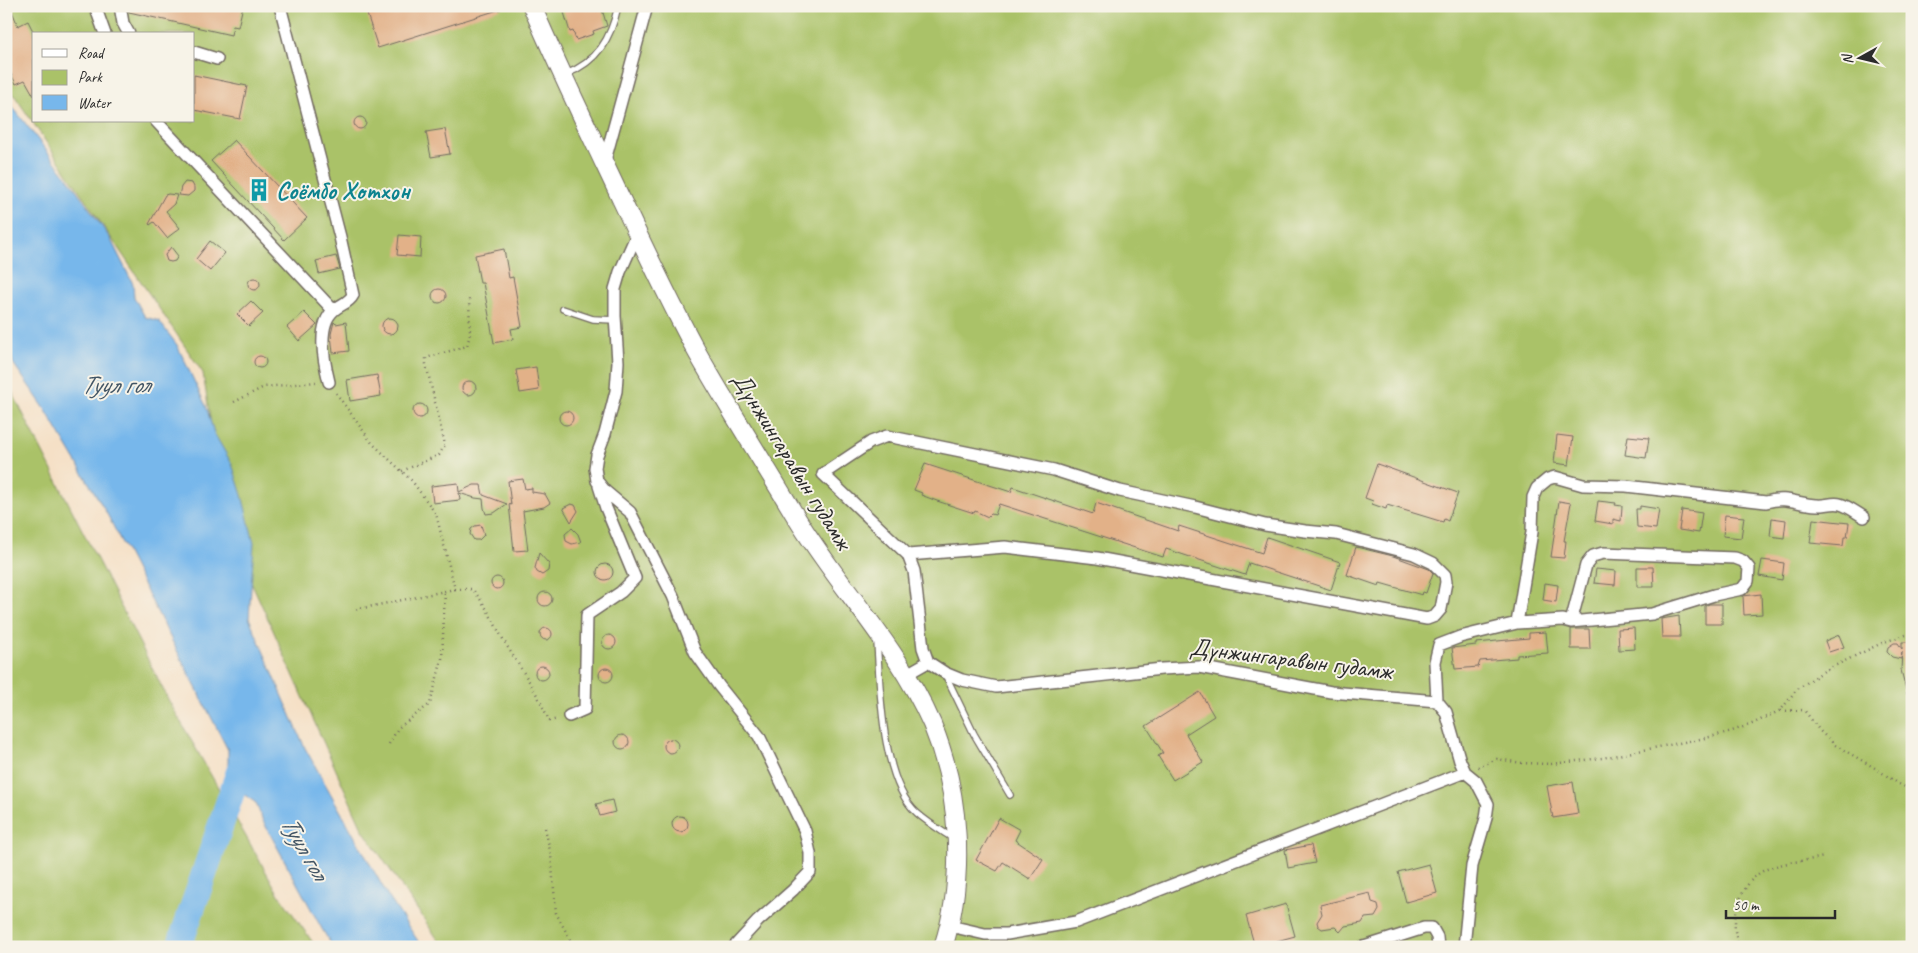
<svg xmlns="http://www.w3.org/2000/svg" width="1918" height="953" viewBox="0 0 1918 953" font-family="Caveat,sans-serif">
<rect width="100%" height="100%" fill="#f7f3e8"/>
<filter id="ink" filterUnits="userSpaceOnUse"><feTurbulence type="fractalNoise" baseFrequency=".02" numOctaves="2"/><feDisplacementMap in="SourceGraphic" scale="10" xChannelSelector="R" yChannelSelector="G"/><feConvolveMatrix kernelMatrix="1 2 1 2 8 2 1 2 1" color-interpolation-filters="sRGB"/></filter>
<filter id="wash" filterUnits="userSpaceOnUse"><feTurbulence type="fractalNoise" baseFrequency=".0096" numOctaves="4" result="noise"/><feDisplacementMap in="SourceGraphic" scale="20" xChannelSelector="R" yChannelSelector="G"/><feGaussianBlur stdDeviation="1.12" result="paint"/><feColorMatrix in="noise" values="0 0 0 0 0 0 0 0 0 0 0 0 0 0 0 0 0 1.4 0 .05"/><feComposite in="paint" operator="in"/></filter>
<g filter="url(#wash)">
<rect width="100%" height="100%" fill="#f5e0c6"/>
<path fill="#aac268" stroke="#6a764a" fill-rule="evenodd" d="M6,6h1906v941h-1469l-80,-117 -136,-302 -24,-155 -197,-290zM34,34h160v87h-160z
M6,380l164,323 108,190 38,54h-310z"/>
<path fill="#77b7eb" stroke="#51718b" d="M6,96l6,10 61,79 37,53 23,46 1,13 11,20 14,4 18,24 29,61 8,27 18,31 10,31 12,48 -5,75 56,130 83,148 34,51h-89l-11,-18 -59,-108 -7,-18 -14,-10 -14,-23v-20l-122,-238 -61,-103 -32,-46 -7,-23z"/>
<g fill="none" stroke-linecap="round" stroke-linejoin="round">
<path stroke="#77b7eb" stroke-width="26" d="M179,947l68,-199"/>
</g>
<g id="blocks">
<path fill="#e2b188" d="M6,6h4l8,20 10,-5 6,12v63l-9,-16 -9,4 -10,-20z
M128,6h115l-5,21 -5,-1 -2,9 -102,-23z
M390,6h110l1,3 -123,39 -11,-34z
M562,6h39l6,20 -14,5 1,3 -18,6 -3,-9 -3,1z
M194,75l53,11 -7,33 -46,-9z
M354 123a6 6 0 1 1 12 0a6 6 0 1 1-12 0Z
M445,129l5,25 -19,3 -5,-25z
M234,140l73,78 -23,22 -73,-79z
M185,182l7,1 2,4v4l-6,5 -9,-1 2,-8z
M168,194l9,1 -3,9 -8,7 14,17 -13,10 -13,-16 -4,3 -1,-1 16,-29z
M399,235l22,2 -1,20 -23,-2z
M210,241l15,12 -15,18 -14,-12z
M171,247l7,9 -3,5 -4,1 -4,-1 -2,-6z
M504,249l5,29 4,-1 9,50 -11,2 2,10 -19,4 -11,-60h-3l-5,-28z
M336,256l4,13 -21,5 -3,-13z
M248 284a6 6 0 1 1 12 0a6 6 0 1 1-12 0Z
M432 296a7 7 0 1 1 14 0a7 7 0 1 1-14 0Z
M251,301l12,12 -14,13 -12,-12z
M304,312l13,13 -18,16 -12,-14z
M382 326a8 8 0 1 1 16 0a8 8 0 1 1-16 0Z
M334,322l2,2 10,-2 3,29 -16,2 -2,-19z
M254 362a6 6 0 1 1 12 0a6 6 0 1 1-12 0Z
M536,367l3,23 -19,3 -4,-23z
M377,375l4,21 -31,5 -3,-21z
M462 388a7 7 0 1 1 14 0a7 7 0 1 1-14 0Z
M413 411a7 7 0 1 1 14 0a7 7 0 1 1-14 0Z
M559 418a7 7 0 1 1 14 0a7 7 0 1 1-14 0Z
M1557,435l16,2 -4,28 -15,-2z
M1628,436l21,2 -3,20 -21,-3z
M925,464l86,28 2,-5 80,27 3,-11 82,28 1,-5 83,27 5,-16 73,25 -9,28 -82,-27 -4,12 -79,-26 -3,8 -164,-53 -4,11 -4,-1 -3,3 -13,-6 -1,2 -37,-12 -16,-6 1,-2 -8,-3z
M1377,464l81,29 -10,28 -4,-2 -1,3 -56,-17 -1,4 -14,-5 1,-3 -8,-3z
M523,479l2,10 7,-1v4l13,2 5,9 -6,4 -21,4 5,39 -14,1 -5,-47 2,1 -3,-24z
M458,483l1,9 15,-7h7l2,10 24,9 -13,9 -8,1 -2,-6 -1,-9 -8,-1 -16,-5 1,7 -27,3 -2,-17z
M1559,501l12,2 -7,38h2l-2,17 -13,-1z
M1598,501l18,2 -1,2 7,1 -1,15 -8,-2v5l-18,-3z
M571,504l4,1 3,6 -7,11 -8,-14z
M1640,506l19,3 -3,20 -19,-2 -1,-18h4z
M1682,510l20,3 -3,20 -20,-3z
M1725,515l19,2 -3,21 -18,-2z
M1772,518l14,2 -2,18 -14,-2z
M1813,519l36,4 -2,14h-3l-1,9 -33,-3z
M481,525l3,10 -5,5h-5l-4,-6 1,-5 4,-3z
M572,528l6,6 3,8 -9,2 -6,-3 -1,-7z
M1356,547l37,9 36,13 4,4 -7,20 -3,-1 -1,3 -42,-12 -1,3 -32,-11z
M539,553l10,11 -1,7 -6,4 -5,-3 -2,-4z
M1762,560l22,3 -2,17 -23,-4z
M597 572a8 8 0 1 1 16 0a8 8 0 1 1-16 0Z
M1637,567h16l1,20h-17z
M1596,569l20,2 -1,14 -21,-2z
M491 583a6 6 0 1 1 12 0a6 6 0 1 1-12 0Z
M1545,583l13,2 -2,17 -13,-2z
M538 599a7 7 0 1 1 14 0a7 7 0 1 1-14 0Z
M1761,594l1,20 -18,1 -1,-19z
M1709,604h13v20h-17v-18z
M1679,616l1,21h-18l-1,-18z
M540 634a6 6 0 1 1 12 0a6 6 0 1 1-12 0Z
M1634,628l1,21 -16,1 -1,-21z
M1571,629h18l1,20h-19z
M1546,632l2,21 -31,2v3l-37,3 -2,6 -23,2 -3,-21 24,-3v-2l53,-5v-5z
M1839,635l5,12 -15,5 -4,-11z
M602 642a7 7 0 1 1 14 0a7 7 0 1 1-14 0Z
M1902,642h10v54l-4,1 -7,-27 1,-18 -1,7 -9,-2 -5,-5 1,-5 6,-4h4l4,6z
M535 673a7 7 0 1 1 14 0a7 7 0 1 1-14 0Z
M599 675a7 7 0 1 1 14 0a7 7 0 1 1-14 0Z
M1200,692l14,24 -28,18 17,28 -30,18 -15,-24 5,-3 -17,-27z
M615 742a7 7 0 1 1 14 0a7 7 0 1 1-14 0Z
M664 746a7 7 0 1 1 14 0a7 7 0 1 1-14 0Z
M1573,782l5,32 -25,4 -6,-32z
M612,800l3,12 -15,4 -4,-12z
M672 824a8 8 0 1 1 16 0a8 8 0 1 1-16 0Z
M999,818l21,12 -5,10 28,19 -13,20 -27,-17 -6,9 -21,-11z
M1311,845l4,18 -27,5 -3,-18z
M1429,864l8,29 -31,9 -8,-30z
M1370,893l2,9 6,2 1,6 -4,7 -10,1 -3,5 -17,3 -5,6 -5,-5 -13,2 -4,-3 -1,-4 5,-8 -2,-9z
M1286,904l9,32 -40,11 -9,-31z"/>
</g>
</g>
<g filter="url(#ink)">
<use href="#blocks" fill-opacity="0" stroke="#726a61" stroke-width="1"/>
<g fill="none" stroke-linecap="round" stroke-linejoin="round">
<defs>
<path id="service" d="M566,74c31,-12 45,-35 52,-68
M563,309l30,10 22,1
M877,641c3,45 4,140 40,172 11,10 25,18 37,26
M945,674l29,60 36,61"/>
<path id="minor" d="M95,6l10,28
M120,6l3,17 6,11
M280,6l60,231 13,58c-4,8 -12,9 -19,15 -18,15 -10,52 -5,72
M194,52l23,7
M156,121l177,189
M604,164l43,-158
M637,234l-17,38 -5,17v27l3,46 -2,29 -11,43 -8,21 -2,13 2,13 8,10 25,21 43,84 22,56 24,34 40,50 46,95 5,22v19l-17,18 -35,31 -24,26
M908,555l97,-8 92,11 330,61 8,-3 6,-7 5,-27 -1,-7 -12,-12 -19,-9 -78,-20 -31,-3 -40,-6 -70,-18 -75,-16 -66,-21 -167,-34 -16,6 -48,32 85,81 6,16 9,77 5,14 17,11 17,7 34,7 166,-18 37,-2 132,25 106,9 9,11 14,49 5,11 11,9 12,23 -2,14 -14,48 -8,81
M1517,623l15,-91 1,-35 4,-9 11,-9 7,-2 28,8 43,1 140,16c22,-6 30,2 51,3 7,1 16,-3 23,-1 8,2 17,9 24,13
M907,674l21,-12
M1437,701l-2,-39 4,-17 21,-8 57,-14 46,-3 8,2 81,-8 62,-19 28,-6 6,-8 1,-13 -6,-7 -8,-3 -132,-5 -10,3 -7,9 -15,57
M569,716l16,-7 2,-94 34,-23 14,-14 -29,-70 -7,-22
M950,926l35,8h22l69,-12 389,-150
M1364,947l60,-19h8l5,9 1,10"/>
<path id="primary" d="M532,6c23,54 48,106 73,159 30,63 59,127 93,189 31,55 66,109 98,163 43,71 103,131 136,207 28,68 34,153 11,223"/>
</defs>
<use href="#service" stroke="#726a61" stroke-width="8"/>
<use href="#minor" stroke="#726a61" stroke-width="14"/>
<use href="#primary" stroke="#726a61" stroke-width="20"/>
<path stroke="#726a61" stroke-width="2.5" stroke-dasharray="1 4" stroke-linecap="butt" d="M336,393l36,50 40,38 24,33 19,75 -101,21
M234,402l30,-15 52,-5
M402,471l37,-16 6,-10 -19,-81v-6l41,-12 3,-12 -1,-37
M455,589h17c14,15 21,33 31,50 16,28 34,51 46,82l9,-2
M1781,711l23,-1 16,21 15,14 40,23 24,16 13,6
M389,744l9,-16 32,-24 12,-45 3,-68
M1478,767l19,-8 25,4 29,1 51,-6 108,-21 22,-6 20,-7 29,-14 15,-20 28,-19 60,-29 28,-9
M545,828l6,27 5,58 18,34
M1738,947c-1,-8 -4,-16 -3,-23 0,-21 12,-47 32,-55 17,-7 38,-8 57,-12"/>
<use href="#service" stroke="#fff" stroke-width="5.5"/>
<use href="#minor" stroke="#fff" stroke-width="11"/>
<use href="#primary" stroke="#fff" stroke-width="18"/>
</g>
</g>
<defs>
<symbol id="building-bare" viewBox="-9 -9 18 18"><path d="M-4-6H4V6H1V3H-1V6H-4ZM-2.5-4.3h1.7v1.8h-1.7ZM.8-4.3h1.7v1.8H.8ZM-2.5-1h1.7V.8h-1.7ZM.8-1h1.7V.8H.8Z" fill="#0f9aa8" stroke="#f7f3e8" stroke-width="2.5" paint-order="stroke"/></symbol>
</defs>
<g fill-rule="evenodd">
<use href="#building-bare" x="243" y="174" width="32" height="32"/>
</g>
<g text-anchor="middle" stroke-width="4" stroke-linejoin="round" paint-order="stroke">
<g font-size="25" font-weight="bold" fill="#0d838f" stroke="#f7f3e8" text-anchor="start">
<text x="276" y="199">Соёмбо Хотхон</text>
</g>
<g font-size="25" fill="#2b2b2b" stroke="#f7f3e8">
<text transform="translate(793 460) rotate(58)" y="9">Дүнжингаравын гудамж</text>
<text transform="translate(1291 658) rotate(7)" y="9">Дүнжингаравын гудамж</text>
</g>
<g font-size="26" font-style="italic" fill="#425565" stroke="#f7f3e8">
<text x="115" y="393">Туул гол</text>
<text transform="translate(305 847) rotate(60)" y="9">Туул гол</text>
</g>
</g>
<rect width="1918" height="953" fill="none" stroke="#f7f3e8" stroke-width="25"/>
<rect x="32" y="32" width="162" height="90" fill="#f7f3e8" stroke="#a5a39c"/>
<rect x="42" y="49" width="25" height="8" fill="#ffffff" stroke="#a5a39c"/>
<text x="78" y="58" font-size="15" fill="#2b2b2b">Road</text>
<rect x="42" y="70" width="25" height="15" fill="#aac268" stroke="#a5a39c"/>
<text x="78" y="82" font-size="15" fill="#2b2b2b">Park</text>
<rect x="42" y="95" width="25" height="15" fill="#77b7eb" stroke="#a5a39c"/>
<text x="78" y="108" font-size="15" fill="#2b2b2b">Water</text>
<g transform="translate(1860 58) rotate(262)" stroke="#f7f3e8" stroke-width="4" paint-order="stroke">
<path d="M0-4L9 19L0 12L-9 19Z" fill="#2b2b2b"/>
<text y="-8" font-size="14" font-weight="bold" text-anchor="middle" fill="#2b2b2b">N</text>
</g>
<path d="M1726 910v8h109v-8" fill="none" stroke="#2b2b2b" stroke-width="2.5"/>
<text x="1733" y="910" font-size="15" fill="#2b2b2b" stroke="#f7f3e8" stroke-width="4" paint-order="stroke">50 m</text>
</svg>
